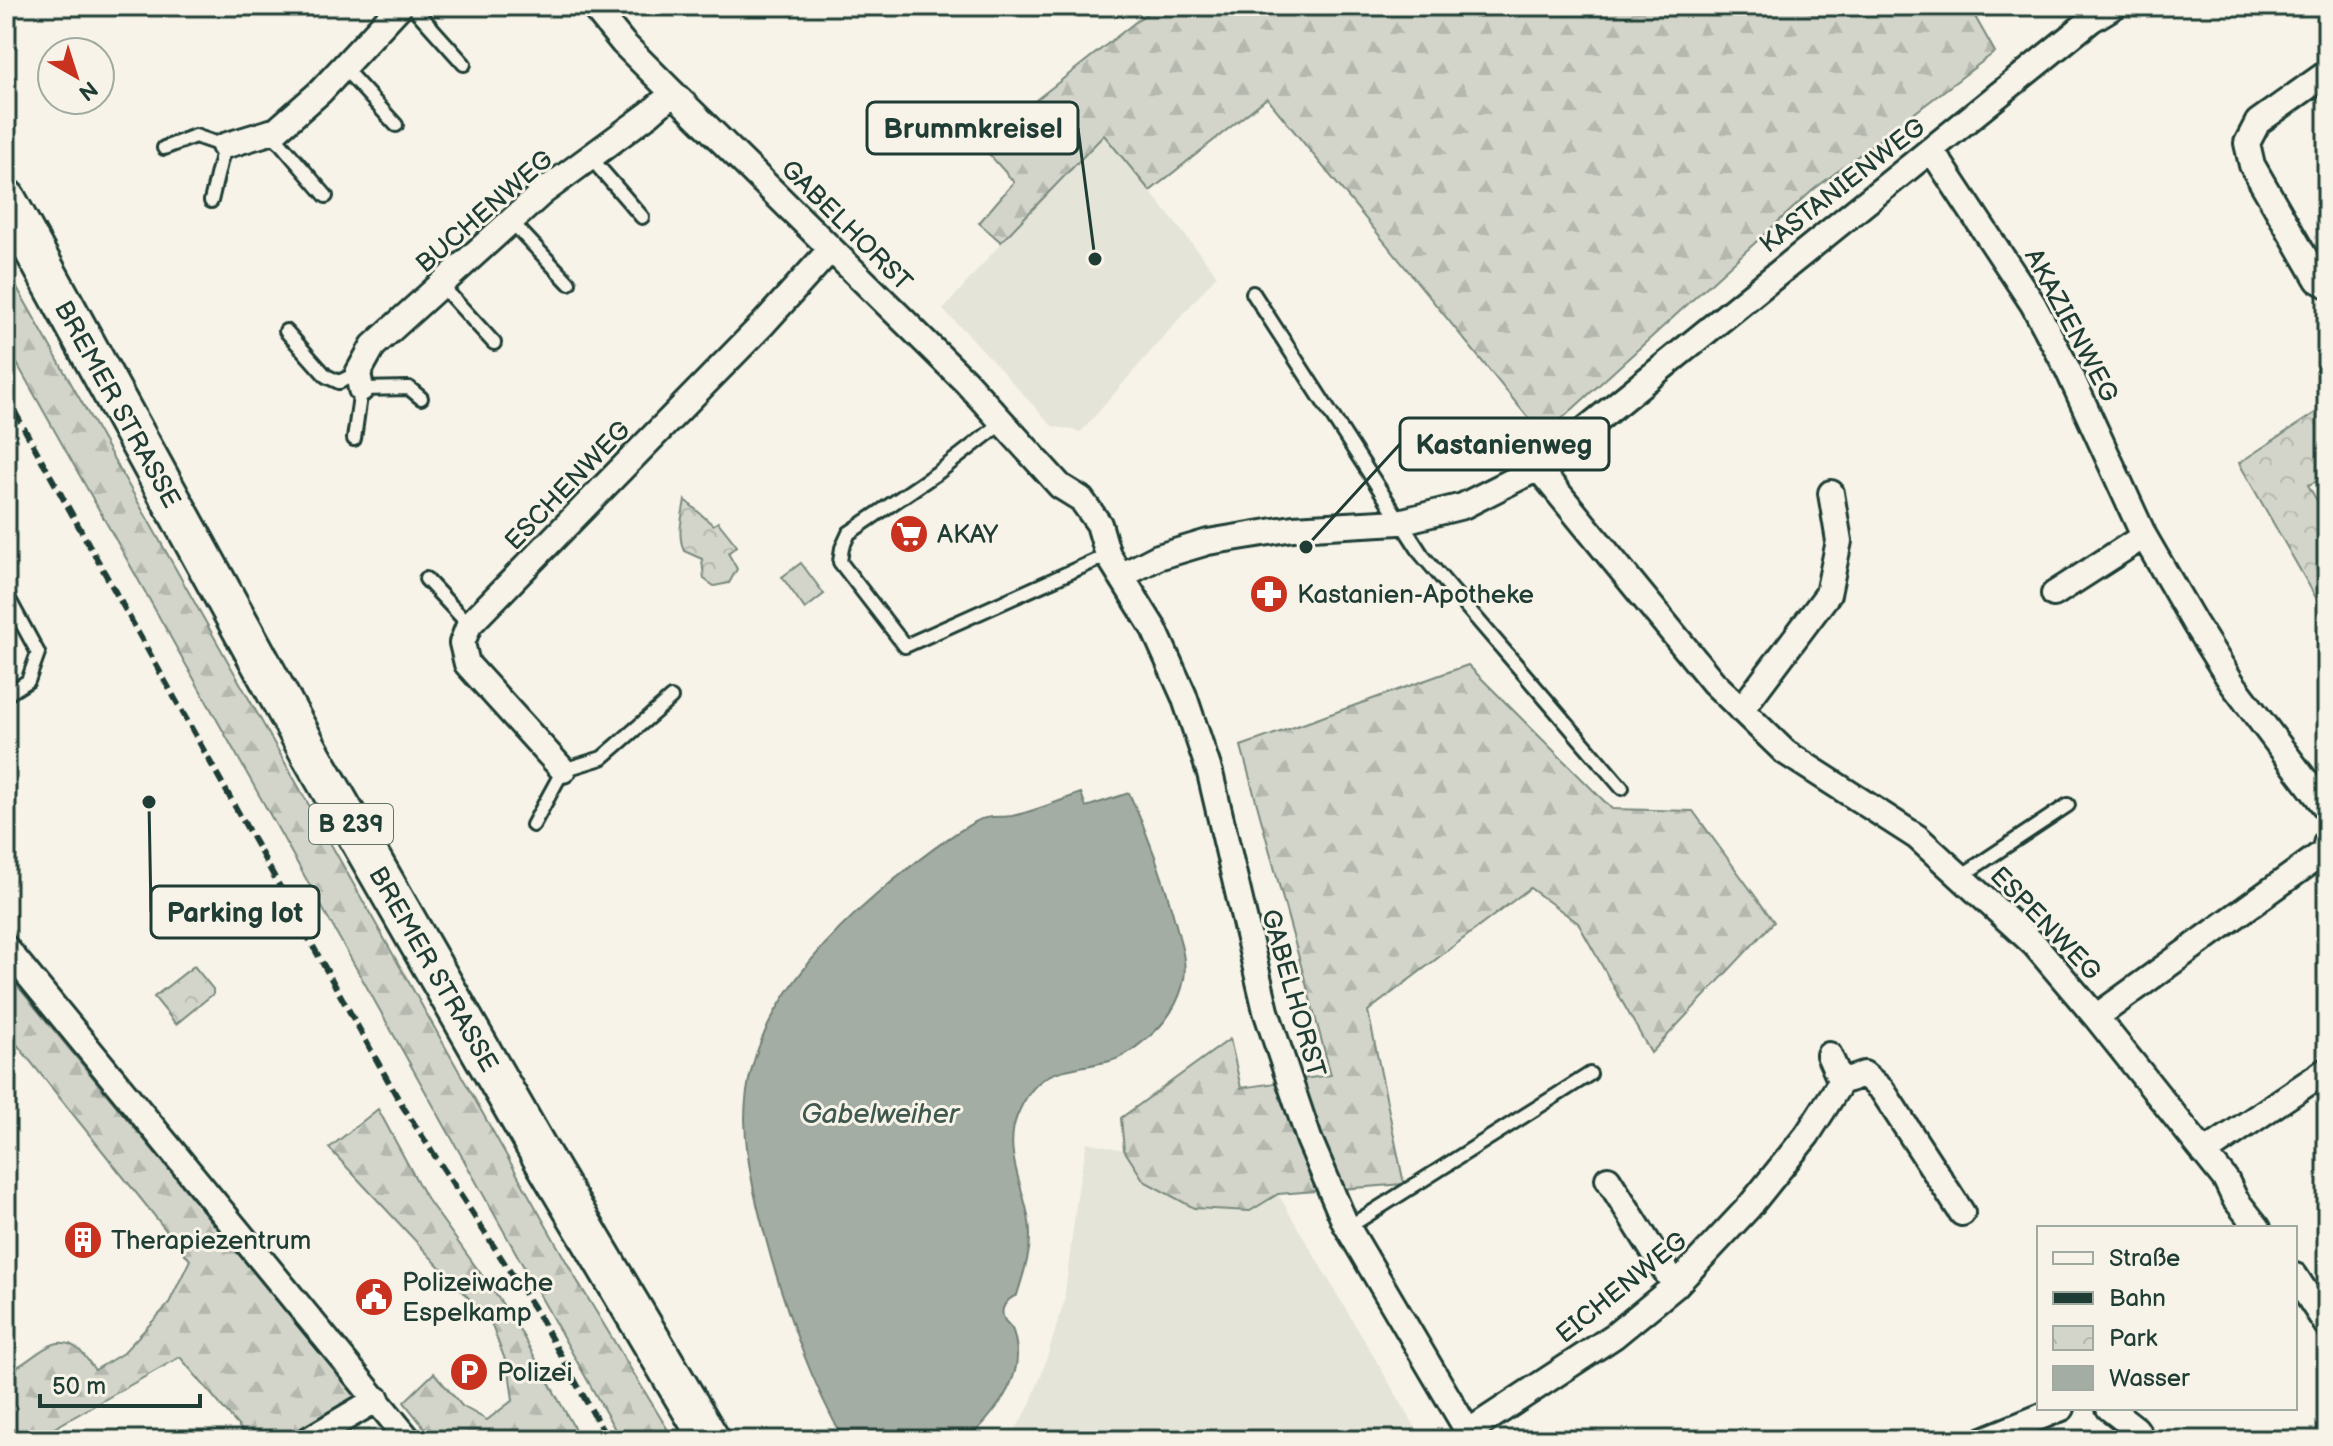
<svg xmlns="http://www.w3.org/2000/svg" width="2333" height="1446" viewBox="0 0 2333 1446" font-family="'Balsamiq Sans',sans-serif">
<defs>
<pattern id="forest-firs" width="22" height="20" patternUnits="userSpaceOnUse" patternTransform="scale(2)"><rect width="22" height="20" fill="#d3d5ca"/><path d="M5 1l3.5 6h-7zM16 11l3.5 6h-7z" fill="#b5b8ae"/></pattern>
<pattern id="park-crowns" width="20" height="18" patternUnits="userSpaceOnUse" patternTransform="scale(2)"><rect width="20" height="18" fill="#d3d5ca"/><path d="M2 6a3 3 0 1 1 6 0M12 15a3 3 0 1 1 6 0" fill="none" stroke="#b5b8ae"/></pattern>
</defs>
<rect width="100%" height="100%" fill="#f7f3e8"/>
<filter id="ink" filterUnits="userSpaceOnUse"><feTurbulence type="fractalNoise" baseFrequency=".0125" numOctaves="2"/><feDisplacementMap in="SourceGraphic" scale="16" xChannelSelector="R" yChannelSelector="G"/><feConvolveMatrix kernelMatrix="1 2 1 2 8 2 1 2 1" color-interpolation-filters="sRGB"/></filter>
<g filter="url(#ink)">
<path fill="#e5e4d9" d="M1104,134l113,141 -136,157 -29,-6 -82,-90 -27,-26 58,-67 -22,-20 35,-41 -34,-38z
M1087,1142l37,8 20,31 106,30 28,-17 145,246h-414l19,-31 13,-33 23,-74 14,-114z"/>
<path fill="url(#forest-firs)" stroke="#79897f" stroke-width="2" d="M1156,6h813l26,46 -182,138 -270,246 -276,-338 -117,93 -46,-56 -103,107 -22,-19 35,-41 -34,-38z
M6,268l569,1009 99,163h-53l-615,-1096z
M1468,665l144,144 81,2 81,111 -123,131 -73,-130 -48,-35 -162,123 36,173 -126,10 -28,17 -56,-3 -50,-27 -20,-31 -3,-32 109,-79 11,49 90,-13 -90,-329z
M6,972l351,426 -66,42h-41l-70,-83 -147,83h-27v-68c25,-6 46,-45 73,-22 6,5 11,14 16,20l28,-17 45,-48 22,-45 -184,-229z
M378,1109l47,87 89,124 67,120h-147l-30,-38 30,-29 28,33 25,14 26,-20 -4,-30 -19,-49 -161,-173z"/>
<path fill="url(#park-crowns)" stroke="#79897f" stroke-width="2" d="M2327,405v72l-19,8 19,33v99l-88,-154z
M685,500l28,25 5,-3 19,24 -9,7 9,16 -8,14 -15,3 -10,-7 -2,-20 -18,-8c-7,-16 -2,-34 1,-51z
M194,966l19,23v5l-37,30 -22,-27z"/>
<path fill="#d3d5ca" stroke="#79897f" stroke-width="2" d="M801,563l23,31 -19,15 -23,-32z"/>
<path fill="#a4ada3" stroke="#6f8077" stroke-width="2" d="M1081,793l5,14 43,-14c20,43 35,86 47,132 4,16 11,37 8,54 -4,23 -19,46 -38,60 -11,9 -23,19 -36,22 -46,11 -72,4 -93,55 -16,40 13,80 13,119 0,21 -7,40 -13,60 -10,4 -18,13 -13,24 2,4 6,6 8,10 3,6 5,19 5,25 1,32 -28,66 -50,86h-123c-32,-57 -53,-116 -72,-179 -13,-47 -26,-93 -27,-142 0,-91 65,-167 130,-223 28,-24 69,-58 102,-75 10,-6 24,-3 35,-5 24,-5 47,-15 69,-23z"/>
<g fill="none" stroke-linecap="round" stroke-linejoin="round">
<defs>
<path id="lane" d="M412,6l52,58
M343,67l53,58
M271,132l55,64
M164,148l31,-12 29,10 -13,55
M590,157l52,60
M511,221l58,62
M441,285l53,58
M1253,293l169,262 200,233
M286,331l40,45 13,6 19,-9
M1003,422l-63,49 -91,62 -7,15 -2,14 65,84 203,-91
M354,439l7,-50 48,-1 12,10
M426,579l43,46
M6,594l32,59 -10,28 -22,14
M533,825l30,-55 39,-12 69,-60
M1961,876l107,-71
M1347,1228l243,-154"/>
<path id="street" d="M593,6l30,37 50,50 293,289 94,104 21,13 18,25 9,31 46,74 30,67 26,77 56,238 43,128 36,84 128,217
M2327,73l-69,49 -11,21 5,22 66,115 9,5
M224,146l53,-16 43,-38 80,-86
M1932,151l101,153 35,66 76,166 51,88 37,59 95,126
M361,389l-3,-16 15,-27 170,-154 106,-78 24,-21
M1538,468l175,214 72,70 132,85 118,108 61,72 130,163 9,19 23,29
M1121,576l37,-19 50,-15 85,-14 106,-6 64,-16 75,-38 553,-448 23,-14
M2054,594l90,-58
M1741,710l87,-116 11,-53 -8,-48
M563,770l-96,-106 -5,-21 7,-18 295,-302 67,-74
M6,948l403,492
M2096,1017l228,-165 3,-11
M1829,1055l12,27
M2204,1153l123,-83
M1608,1179l67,107
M2295,1276l32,49
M2109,1408l27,21 6,11
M1468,1432l146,-96 61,-50 74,-79 58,-72 34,-53 23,-8 18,16 80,123
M308,1440l69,-41
M1983,1440l79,-32"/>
<path id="primary" d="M6,199l304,554 232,404 168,283"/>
</defs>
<use href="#lane" stroke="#1f3d34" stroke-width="18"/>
<use href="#street" stroke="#1f3d34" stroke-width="30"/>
<use href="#primary" stroke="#1f3d34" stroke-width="44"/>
<use href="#lane" stroke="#f7f3e8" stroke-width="12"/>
<use href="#street" stroke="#f7f3e8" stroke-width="24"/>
<use href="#primary" stroke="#f7f3e8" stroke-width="38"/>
<path stroke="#1f3d34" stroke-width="6" stroke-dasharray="12 6" stroke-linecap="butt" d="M6,396l394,706 137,211 71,127"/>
</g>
</g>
<defs>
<symbol id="supermarket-disc" viewBox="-11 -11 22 22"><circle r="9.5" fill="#c8321e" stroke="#f7f3e8"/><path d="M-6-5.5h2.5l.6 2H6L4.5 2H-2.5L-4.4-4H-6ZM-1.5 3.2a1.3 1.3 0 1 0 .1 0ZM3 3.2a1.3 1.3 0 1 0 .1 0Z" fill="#fff"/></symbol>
<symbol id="pharmacy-disc" viewBox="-11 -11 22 22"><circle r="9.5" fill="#c8321e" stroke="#f7f3e8"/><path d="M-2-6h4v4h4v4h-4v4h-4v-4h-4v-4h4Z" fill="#fff"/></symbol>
<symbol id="building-disc" viewBox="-11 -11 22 22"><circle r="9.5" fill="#c8321e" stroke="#f7f3e8"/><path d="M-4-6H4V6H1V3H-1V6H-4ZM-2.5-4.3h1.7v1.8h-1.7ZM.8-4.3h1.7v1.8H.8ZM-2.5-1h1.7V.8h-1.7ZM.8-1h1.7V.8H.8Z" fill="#fff"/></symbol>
<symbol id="civic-disc" viewBox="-11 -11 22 22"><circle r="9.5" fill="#c8321e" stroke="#f7f3e8"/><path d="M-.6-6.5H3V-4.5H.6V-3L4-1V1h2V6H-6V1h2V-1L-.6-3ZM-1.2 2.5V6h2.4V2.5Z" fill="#fff"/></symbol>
<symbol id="parking-disc" viewBox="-11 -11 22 22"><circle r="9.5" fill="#c8321e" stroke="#f7f3e8"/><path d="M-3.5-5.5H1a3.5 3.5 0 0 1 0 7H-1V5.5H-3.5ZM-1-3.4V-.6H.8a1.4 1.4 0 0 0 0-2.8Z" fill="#fff"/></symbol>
</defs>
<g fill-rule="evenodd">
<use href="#supermarket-disc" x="887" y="512" width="44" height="44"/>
<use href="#pharmacy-disc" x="1247" y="572" width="44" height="44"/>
<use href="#building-disc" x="61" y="1218" width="44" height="44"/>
<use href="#civic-disc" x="352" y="1275" width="44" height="44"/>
<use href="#parking-disc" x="447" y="1350" width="44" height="44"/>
</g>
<g text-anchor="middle" stroke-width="6" stroke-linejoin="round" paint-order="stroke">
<rect fill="#f7f3e8" stroke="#60746a" stroke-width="2" x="309" y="804" width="84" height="40" rx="6"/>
<g font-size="24" font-weight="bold" fill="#1f3d34">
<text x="351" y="832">B 239</text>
</g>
<g font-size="26" fill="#1f3d34" stroke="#f7f3e8">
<text transform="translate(1842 185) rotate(-38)" y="9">KASTANIENWEG</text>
<text transform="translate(484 211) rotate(-41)" y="9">BUCHENWEG</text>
<text transform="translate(847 225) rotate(45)" y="9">GABELHORST</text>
<text transform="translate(2072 325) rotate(62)" y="9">AKAZIENWEG</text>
<text transform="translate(118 404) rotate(61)" y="9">BREMER STRASSE</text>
<text transform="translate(567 485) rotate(-46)" y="9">ESCHENWEG</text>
<text transform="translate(2046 923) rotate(46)" y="9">ESPENWEG</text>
<text transform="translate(434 969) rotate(60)" y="9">BREMER STRASSE</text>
<text transform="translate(1294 993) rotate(74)" y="9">GABELHORST</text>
<text transform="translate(1621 1287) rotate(-39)" y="9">EICHENWEG</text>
</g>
<g font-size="26" fill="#1f3d34" stroke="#f7f3e8" text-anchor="start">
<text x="937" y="543">AKAY</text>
<text x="1297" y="603">Kastanien-Apotheke</text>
<text x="111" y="1249">Therapiezentrum</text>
<text x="402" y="1291">Polizeiwache<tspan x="402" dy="30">Espelkamp</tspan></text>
<text x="497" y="1381">Polizei</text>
</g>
<g font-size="28" font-style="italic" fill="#405950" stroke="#f7f3e8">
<text x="880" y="1123">Gabelweiher</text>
</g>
</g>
<path fill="none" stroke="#1f3d34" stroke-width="3" d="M1095 259L1078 128M1306 547L1400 444M149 802L151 912"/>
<g fill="#1f3d34" stroke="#f7f3e8" stroke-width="3">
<circle cx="1095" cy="259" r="8"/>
<circle cx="1306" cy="547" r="8"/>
<circle cx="149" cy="802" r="8"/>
</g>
<g fill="#f7f3e8" stroke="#1f3d34" stroke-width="3">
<rect x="867" y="102" width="211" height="52" rx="8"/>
<rect x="1400" y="418" width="209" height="52" rx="8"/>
<rect x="151" y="886" width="168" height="52" rx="8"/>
</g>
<g font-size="28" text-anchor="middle" font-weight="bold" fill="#1f3d34">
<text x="973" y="138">Brummkreisel</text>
<text x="1504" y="454">Kastanienweg</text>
<text x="235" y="922">Parking lot</text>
</g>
<rect width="2333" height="1446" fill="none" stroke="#f7f3e8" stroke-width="32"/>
<rect x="16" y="16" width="2301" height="1414" fill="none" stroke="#1f3d34" stroke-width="3" filter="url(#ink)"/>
<rect x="2037" y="1226" width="260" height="184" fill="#f7f3e8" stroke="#a1aaa0" stroke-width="2"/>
<rect x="2053" y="1252" width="40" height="12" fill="#f7f3e8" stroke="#a1aaa0" stroke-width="2"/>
<text x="2109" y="1266" font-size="24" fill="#1f3d34">Straße</text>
<rect x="2053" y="1292" width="40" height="12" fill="#1f3d34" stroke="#a1aaa0" stroke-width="2"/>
<text x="2109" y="1306" font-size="24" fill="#1f3d34">Bahn</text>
<rect x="2053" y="1326" width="40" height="24" fill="url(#park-crowns)" stroke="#a1aaa0" stroke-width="2"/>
<text x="2109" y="1346" font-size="24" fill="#1f3d34">Park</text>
<rect x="2053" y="1366" width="40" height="24" fill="#a4ada3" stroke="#a1aaa0" stroke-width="2"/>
<text x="2109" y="1386" font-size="24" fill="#1f3d34">Wasser</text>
<g transform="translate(76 76) rotate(141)"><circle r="38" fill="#f7f3e8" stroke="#a1aaa0" stroke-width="2"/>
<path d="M0-6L14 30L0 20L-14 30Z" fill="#c8321e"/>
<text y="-12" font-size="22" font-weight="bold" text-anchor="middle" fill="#1f3d34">N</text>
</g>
<path d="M40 1394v12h160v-12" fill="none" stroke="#1f3d34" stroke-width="4"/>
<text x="52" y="1394" font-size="24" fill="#1f3d34" stroke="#f7f3e8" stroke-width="6" paint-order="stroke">50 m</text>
</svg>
